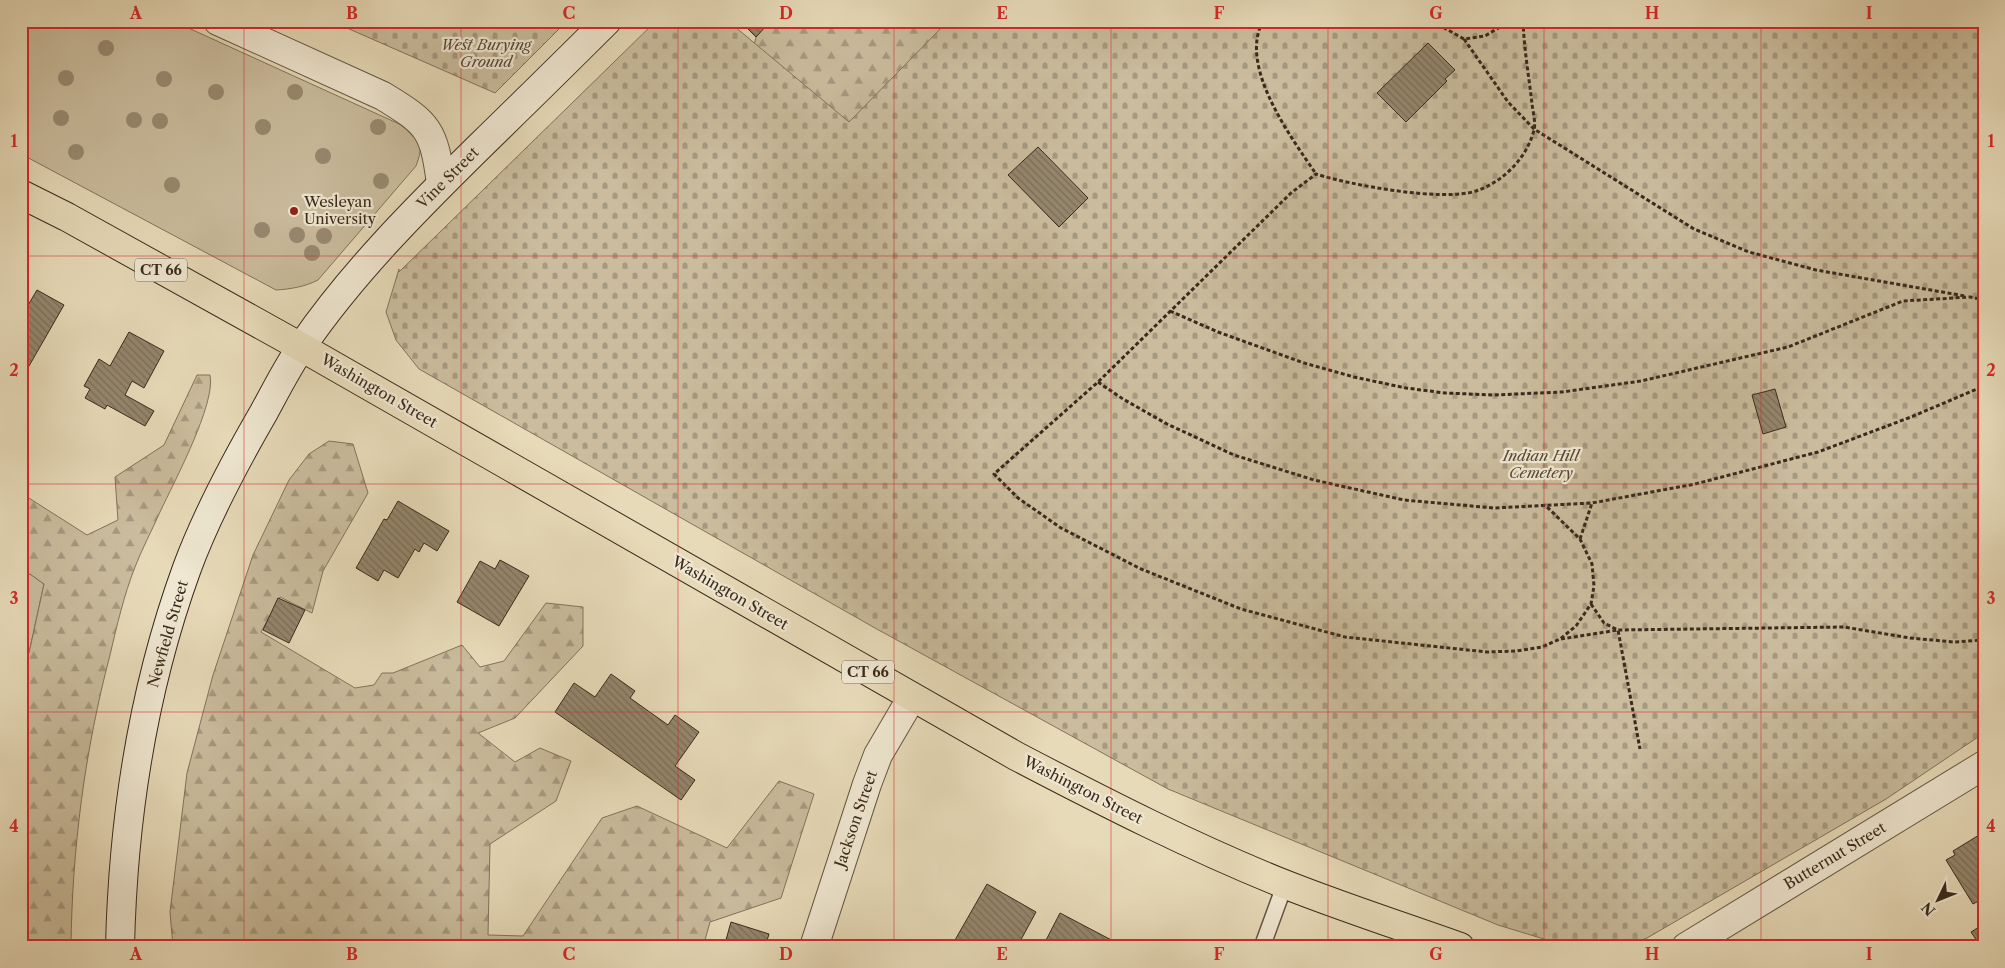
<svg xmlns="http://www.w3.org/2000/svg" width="2005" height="968" viewBox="0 0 2005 968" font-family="'Libre Caslon Text',serif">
<defs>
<pattern id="forest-firs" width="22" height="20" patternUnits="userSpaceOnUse" patternTransform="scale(1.25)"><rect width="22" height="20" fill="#cabc9d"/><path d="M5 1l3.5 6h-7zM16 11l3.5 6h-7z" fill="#a5997f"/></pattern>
<pattern id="cemetery-stones" width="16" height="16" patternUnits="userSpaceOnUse" patternTransform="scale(1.25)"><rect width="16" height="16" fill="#cabc9d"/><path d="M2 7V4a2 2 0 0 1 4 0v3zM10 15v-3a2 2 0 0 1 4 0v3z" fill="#a5997f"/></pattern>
<pattern id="building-back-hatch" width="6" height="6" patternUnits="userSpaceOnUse" patternTransform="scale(1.25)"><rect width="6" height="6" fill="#94866d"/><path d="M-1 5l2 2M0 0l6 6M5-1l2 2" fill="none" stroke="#7a6e59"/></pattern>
</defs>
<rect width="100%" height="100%" fill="#e7dab8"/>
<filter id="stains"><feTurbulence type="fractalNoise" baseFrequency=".004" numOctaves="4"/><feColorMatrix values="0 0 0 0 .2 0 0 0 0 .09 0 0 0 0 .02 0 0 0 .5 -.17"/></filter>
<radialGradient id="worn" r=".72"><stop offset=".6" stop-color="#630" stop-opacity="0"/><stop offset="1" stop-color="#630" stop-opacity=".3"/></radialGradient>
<path fill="#cabc9d" stroke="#82735c" d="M21,21h152l235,107c14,14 15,19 8,38l-98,114c-14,7 -27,9 -42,10l-255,-136z
M21,574h9l14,10 -15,69 -8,1z"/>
<path fill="url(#forest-firs)" stroke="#82735c" d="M769,21h448l-346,132 -119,-99 4,-17z
M197,375h13c6,29 -36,107 -50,137 -8,18 -18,37 -25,55 -11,28 -18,58 -25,88 -25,95 -38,193 -39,292h-50v-293l8,-1 15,-69 -14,-10h-9v-81l66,42 31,-15 -3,-43 49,-32z
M329,441l24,3 15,49 -45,78 -11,42 -32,-16 -19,35 94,56 19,-3 8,-12h11l69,-28 18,22 24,-6 42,-58 37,4v39l-68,72 -37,15 37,29 25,-14 31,13 -15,40 -66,43 -2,91 35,1 79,-118 35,-12 90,42 52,-67 35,13 -33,104 -71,24 -7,25h-113l-6,-2 -4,2h-407l-3,-35 17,-139 26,-98 40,-120 36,-75 20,-26z"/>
<path fill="url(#cemetery-stones)" stroke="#82735c" d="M331,21h236l-72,72z
M656,21h72l121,101 99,-101h1036v712l-98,66 -239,139 -24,9h-53l-72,-22 -330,-136 -293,-161 -456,-259 -23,-29 -10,-28 13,-43v3z"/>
<path fill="url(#building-back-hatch)" stroke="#3a2a1c" d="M740,21h25l3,3 -12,13z
M1428,43l27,27 -10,9 2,2 -41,41 -29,-29z
M1038,147l50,51 -29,29 -51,-52z
M37,290l27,15 -39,68 -4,-2v-54z
M129,332l35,19 -20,37 -12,-7 -7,14 29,16 -9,15 -38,-21 -2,4 -20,-11 5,-9 -6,-3 15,-27 11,7z
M1775,389l11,38 -23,7 -11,-39z
M398,501l51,30 -12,20 -13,-8 -5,9 -4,-3 -17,29 -14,-8 -6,11 -22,-13 28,-49 3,1z
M500,560l29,16 -30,50 -42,-24 23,-41 15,8z
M278,598l27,12 -16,33 -26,-13z
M611,674l24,17 -5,7 38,27 7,-10 24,17 -24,34 20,14 -14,20 -126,-88 19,-29 21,14z
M1984,832v66l-11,6 -27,-44 9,-5 -2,-4z
M987,884l49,28 -19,35h-66z
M1060,913l59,31 -2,3h-69l-4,-3z
M731,922l38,12 -4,13h-41z
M1984,924v23h-3l-10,-15z"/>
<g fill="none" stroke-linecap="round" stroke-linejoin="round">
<defs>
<path id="lane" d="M1262,947l23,-63"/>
<path id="street" d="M218,21l165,75c46,28 51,34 58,88
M814,947l53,-163 11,-29 34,-58
M1686,947l298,-182"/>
<path id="secondary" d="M120,947c3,-129 23,-258 67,-379 20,-54 48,-106 77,-156 12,-22 24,-46 38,-66 50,-73 114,-137 177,-199 43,-42 86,-84 128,-126"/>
<path id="highway" d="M21,194l46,23 234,130 715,409c88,46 176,91 268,128 58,23 117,42 176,63"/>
</defs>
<use href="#lane" stroke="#655643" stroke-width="18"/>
<use href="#street" stroke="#655643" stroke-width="30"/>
<use href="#secondary" stroke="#3a2a1c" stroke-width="30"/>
<use href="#highway" stroke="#3a2a1c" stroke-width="30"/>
<path stroke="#3a2a1c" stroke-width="3" stroke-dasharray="4 2.5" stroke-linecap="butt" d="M1263,21c-25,45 28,116 53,153
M1432,21l32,18 21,-3 25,-15
M1523,21c1,28 6,56 9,83 1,8 4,19 2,26 -7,28 -31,52 -58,61 -34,11 -126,-6 -160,-17l-25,19 -193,189 -104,92 24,24 43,30 80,41 100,40 104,28 142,15 29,-1 26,-4 18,-8 16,-13 15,-22 3,-18 -2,-22 -12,-25 -35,-34
M1464,39l44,63 26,27 160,100 55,23 67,18 149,26
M1170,311l48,21 86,31 50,14 52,11 39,5 49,2 68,-3 79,-11 147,-34 115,-46 67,-4 14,3
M1098,382l25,17 44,25 67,31 80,25 90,20 90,8 98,-5 103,-19 123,-32 93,-35 73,-31
M1580,539l12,-36
M1591,604l13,19 14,7 226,-3 66,11 44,4 30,-2
M1561,639l57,-9 22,119"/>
<use href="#lane" stroke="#efe7d1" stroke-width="15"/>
<use href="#street" stroke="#efe7d1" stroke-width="28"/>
<use href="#secondary" stroke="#efe7d1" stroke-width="28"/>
<use href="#highway" stroke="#e7dab8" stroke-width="28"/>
</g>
<g fill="#988970">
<circle cx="106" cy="48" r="8"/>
<circle cx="66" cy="78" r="8"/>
<circle cx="164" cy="79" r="8"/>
<circle cx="216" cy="92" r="8"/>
<circle cx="295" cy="92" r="8"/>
<circle cx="61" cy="118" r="8"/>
<circle cx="134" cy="120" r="8"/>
<circle cx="160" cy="121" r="8"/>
<circle cx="263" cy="127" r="8"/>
<circle cx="378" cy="127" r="8"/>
<circle cx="76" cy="152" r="8"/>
<circle cx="323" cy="156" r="8"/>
<circle cx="381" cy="181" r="8"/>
<circle cx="172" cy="185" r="8"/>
<circle cx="262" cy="230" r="8"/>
<circle cx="297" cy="235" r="8"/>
<circle cx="324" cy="236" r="8"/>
<circle cx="312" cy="253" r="8"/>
</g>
<path fill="none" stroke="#d62828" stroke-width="1" stroke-opacity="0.55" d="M244,21v926M461,21v926M678,21v926M894,21v926M1111,21v926M1328,21v926M1544,21v926M1761,21v926M21,256h1963M21,484h1963M21,712h1963"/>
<circle fill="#8f2418" stroke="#efe7d1" stroke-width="2" cx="294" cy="211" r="5"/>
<g text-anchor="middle" stroke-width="4.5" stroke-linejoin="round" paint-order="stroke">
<g fill="#efe7d1" stroke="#706352" stroke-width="1">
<rect x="135" y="258.5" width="52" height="23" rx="4"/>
<rect x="842" y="660.5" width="52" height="23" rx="4"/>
</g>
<g font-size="14" font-weight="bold" fill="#3a2a1c">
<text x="161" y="275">CT 66</text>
<text x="868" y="677">CT 66</text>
</g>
<g font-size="15" font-style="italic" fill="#574736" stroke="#efe7d1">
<text x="486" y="50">West Burying<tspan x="486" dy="17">Ground</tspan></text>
<text x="1541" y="461">Indian Hill<tspan x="1541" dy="17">Cemetery</tspan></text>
</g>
<g font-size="15" fill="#3a2a1c" stroke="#efe7d1">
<text transform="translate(448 178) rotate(-45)" y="5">Vine Street</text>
<text transform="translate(379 391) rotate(30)" y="5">Washington Street</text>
<text transform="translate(730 593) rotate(30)" y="5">Washington Street</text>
<text transform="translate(168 634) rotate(-74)" y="5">Newfield Street</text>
<text transform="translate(1083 790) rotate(27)" y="5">Washington Street</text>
<text transform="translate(856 819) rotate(-71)" y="5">Jackson Street</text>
<text transform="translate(1835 856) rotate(-31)" y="5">Butternut Street</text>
</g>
<g font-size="15" fill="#3a2a1c" stroke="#efe7d1" text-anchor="start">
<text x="304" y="207">Wesleyan<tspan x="304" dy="17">University</tspan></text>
</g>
</g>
<rect width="2005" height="968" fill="none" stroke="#e7dab8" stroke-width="55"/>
<g transform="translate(1938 900) rotate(227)" stroke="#efe7d1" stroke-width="4" paint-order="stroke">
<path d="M0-4L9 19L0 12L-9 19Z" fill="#3a2a1c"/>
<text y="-8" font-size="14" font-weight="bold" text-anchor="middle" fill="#3a2a1c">N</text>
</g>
<rect x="28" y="28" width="1950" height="912" fill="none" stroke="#d62828" stroke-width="2"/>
<g font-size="16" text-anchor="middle" font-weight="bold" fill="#d62828">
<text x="136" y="19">A</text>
<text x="352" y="19">B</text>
<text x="569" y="19">C</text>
<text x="786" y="19">D</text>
<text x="1002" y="19">E</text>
<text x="1219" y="19">F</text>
<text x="1436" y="19">G</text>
<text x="1652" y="19">H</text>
<text x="1869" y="19">I</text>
<text x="14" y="147">1</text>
<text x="1991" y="147">1</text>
<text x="14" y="376">2</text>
<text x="1991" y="376">2</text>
<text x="14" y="604">3</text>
<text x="1991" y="604">3</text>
<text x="14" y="832">4</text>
<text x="1991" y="832">4</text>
<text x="136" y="960">A</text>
<text x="352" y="960">B</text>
<text x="569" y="960">C</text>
<text x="786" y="960">D</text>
<text x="1002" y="960">E</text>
<text x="1219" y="960">F</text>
<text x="1436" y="960">G</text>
<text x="1652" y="960">H</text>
<text x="1869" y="960">I</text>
</g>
<rect width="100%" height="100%" filter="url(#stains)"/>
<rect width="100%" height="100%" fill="url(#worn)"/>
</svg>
